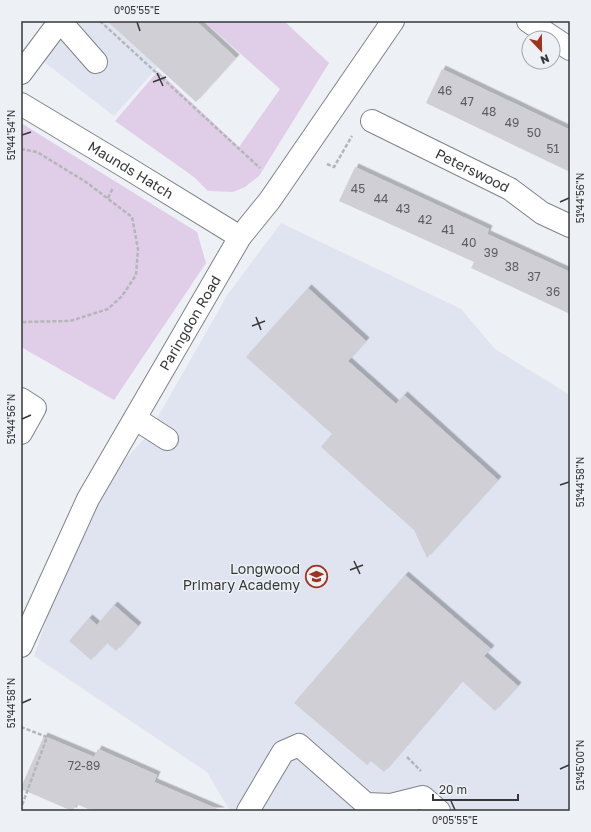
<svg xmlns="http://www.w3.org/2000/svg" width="591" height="832" viewBox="0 0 591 832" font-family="'Golos Text',sans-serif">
<defs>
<filter id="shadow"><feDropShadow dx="3.5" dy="-3.5" stdDeviation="0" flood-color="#0004"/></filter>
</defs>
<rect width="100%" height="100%" fill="#edf0f5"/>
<path fill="#dfe4f0" d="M47,21h152l-85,95 -88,-68z
M281,223l180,86 34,40 75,46v416h-340l-23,-39 -173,-116 54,-157 59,-63 81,-142z"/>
<path fill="#e0cde8" d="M204,21h80l45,42 -70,113 -14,11 -12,5 -25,-1 -14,-14 -79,-56 43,-50 81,76 41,-58z
M21,123l176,109 9,31 -92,137 -93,-53z"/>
<path fill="#d0cfd5" filter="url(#shadow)" d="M107,21h89l40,37 -40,44z
M442,69l128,61v42l-144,-69z
M355,167l134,62 -2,5 83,38v42l-99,-46 3,-6 -135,-61z
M308,288l58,53 -18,20 48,43 8,-9 94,85 -71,78 -13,-28 -93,-83 11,-13 -86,-77z
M405,575l86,74 -7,7 34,30 -23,25 -33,-30 -78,91 -13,-11 -4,4 -73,-62z
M114,605l24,21 -22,25 -9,-8 -16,17 -22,-19 20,-23 8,7z
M44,736l50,21 4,-8 59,26 -3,7 68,29h-129l-17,-7 -3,7h-1l-51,-22v-2z"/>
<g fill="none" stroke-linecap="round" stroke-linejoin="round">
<defs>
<g id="minor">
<path d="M60,21l36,41"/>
<path d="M528,21l42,28"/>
<path d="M21,73l39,-52"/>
<path id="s1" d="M21,104l105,63 114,70"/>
<path id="s2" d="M372,121l138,68 32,24 28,13"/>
<path d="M21,399l14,9 -14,25"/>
<path d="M136,419l31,20"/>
<path id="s3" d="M21,646l67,-147 152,-262 30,-37 123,-179"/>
<path d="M248,811l35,-59 16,-7 67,59 25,1 32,-8 16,14"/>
</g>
</defs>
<use href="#minor" stroke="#808388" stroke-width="24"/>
<path stroke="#b4b6ba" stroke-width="2.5" stroke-dasharray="4 2" stroke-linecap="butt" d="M100,21l160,147
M21,149l16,3 49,30 46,35 6,32 -2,26 -14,21 -14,13 -38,12 -49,1
M327,164l7,3 18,-31
M108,198l5,-10
M21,727l26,10 -26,71
M407,757l14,14"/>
<use href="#minor" stroke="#fff" stroke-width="22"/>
</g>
<path fill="none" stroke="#363739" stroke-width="1.5" d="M137,22l3,9M157,73l6,13M153,82l13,-5M22,135l9,-3M560,202l9,-4M256,317l5,13M252,326l13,-5M22,419l9,-4M560,485l9,-3M354,561l6,13M350,570l13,-5M22,703l9,-4M560,769l9,-4M451,801l4,9"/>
<defs>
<symbol id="school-ring" viewBox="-11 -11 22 22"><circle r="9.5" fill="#edf0f5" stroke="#9d341e" stroke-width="1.5"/><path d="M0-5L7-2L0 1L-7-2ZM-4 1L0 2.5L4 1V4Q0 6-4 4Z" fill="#9d341e"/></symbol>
</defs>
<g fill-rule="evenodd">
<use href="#school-ring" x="304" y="564" width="25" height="25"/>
</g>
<g text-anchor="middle" stroke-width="3" stroke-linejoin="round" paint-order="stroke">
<g font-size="12" fill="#5c5d60">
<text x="445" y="95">46</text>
<text x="467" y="106">47</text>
<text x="489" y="116">48</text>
<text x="512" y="127">49</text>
<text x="534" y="137">50</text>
<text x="553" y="153">51</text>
<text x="358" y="193">45</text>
<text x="381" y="203">44</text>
<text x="403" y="213">43</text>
<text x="425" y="224">42</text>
<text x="448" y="234">41</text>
<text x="469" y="247">40</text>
<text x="491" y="257">39</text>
<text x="512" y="271">38</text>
<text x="534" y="281">37</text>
<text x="553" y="296">36</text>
<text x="84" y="770">72-89</text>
</g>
<g font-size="14" fill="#363739" stroke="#edf0f5">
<text dy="5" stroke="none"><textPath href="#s1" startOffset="128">Maunds Hatch</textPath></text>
<text dy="5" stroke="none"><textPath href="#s2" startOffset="112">Peterswood</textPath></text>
<text dy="5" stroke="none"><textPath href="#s3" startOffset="365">Paringdon Road</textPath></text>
</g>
<g font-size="14" fill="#363739" stroke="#edf0f5" text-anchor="end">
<text x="300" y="574">Longwood<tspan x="300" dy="16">Primary Academy</tspan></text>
</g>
</g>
<rect width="591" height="832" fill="none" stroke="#edf0f5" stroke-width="44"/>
<g transform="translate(541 50) rotate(158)"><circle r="19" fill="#edf0f5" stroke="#a4a6aa"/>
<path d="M0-3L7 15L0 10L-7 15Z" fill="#9d341e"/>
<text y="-6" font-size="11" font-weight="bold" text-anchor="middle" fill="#363739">N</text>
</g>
<path d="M433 794v6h85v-6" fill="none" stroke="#363739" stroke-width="2"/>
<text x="439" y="794" font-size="12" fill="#363739" stroke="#edf0f5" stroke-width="3" paint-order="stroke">20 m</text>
<rect x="22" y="22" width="547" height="788" fill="none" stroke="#363739" stroke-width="1.5"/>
<g font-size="10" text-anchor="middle" fill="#363739">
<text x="137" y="14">0°05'55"E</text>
<text transform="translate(11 135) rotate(-90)" y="4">51°44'54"N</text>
<text transform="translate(580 198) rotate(-90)" y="4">51°44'56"N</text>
<text transform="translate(11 419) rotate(-90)" y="4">51°44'56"N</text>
<text transform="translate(580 482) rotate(-90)" y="4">51°44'58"N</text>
<text transform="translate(11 703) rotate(-90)" y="4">51°44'58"N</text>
<text transform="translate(580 765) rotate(-90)" y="4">51°45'00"N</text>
<text x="455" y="824">0°05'55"E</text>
</g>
</svg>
